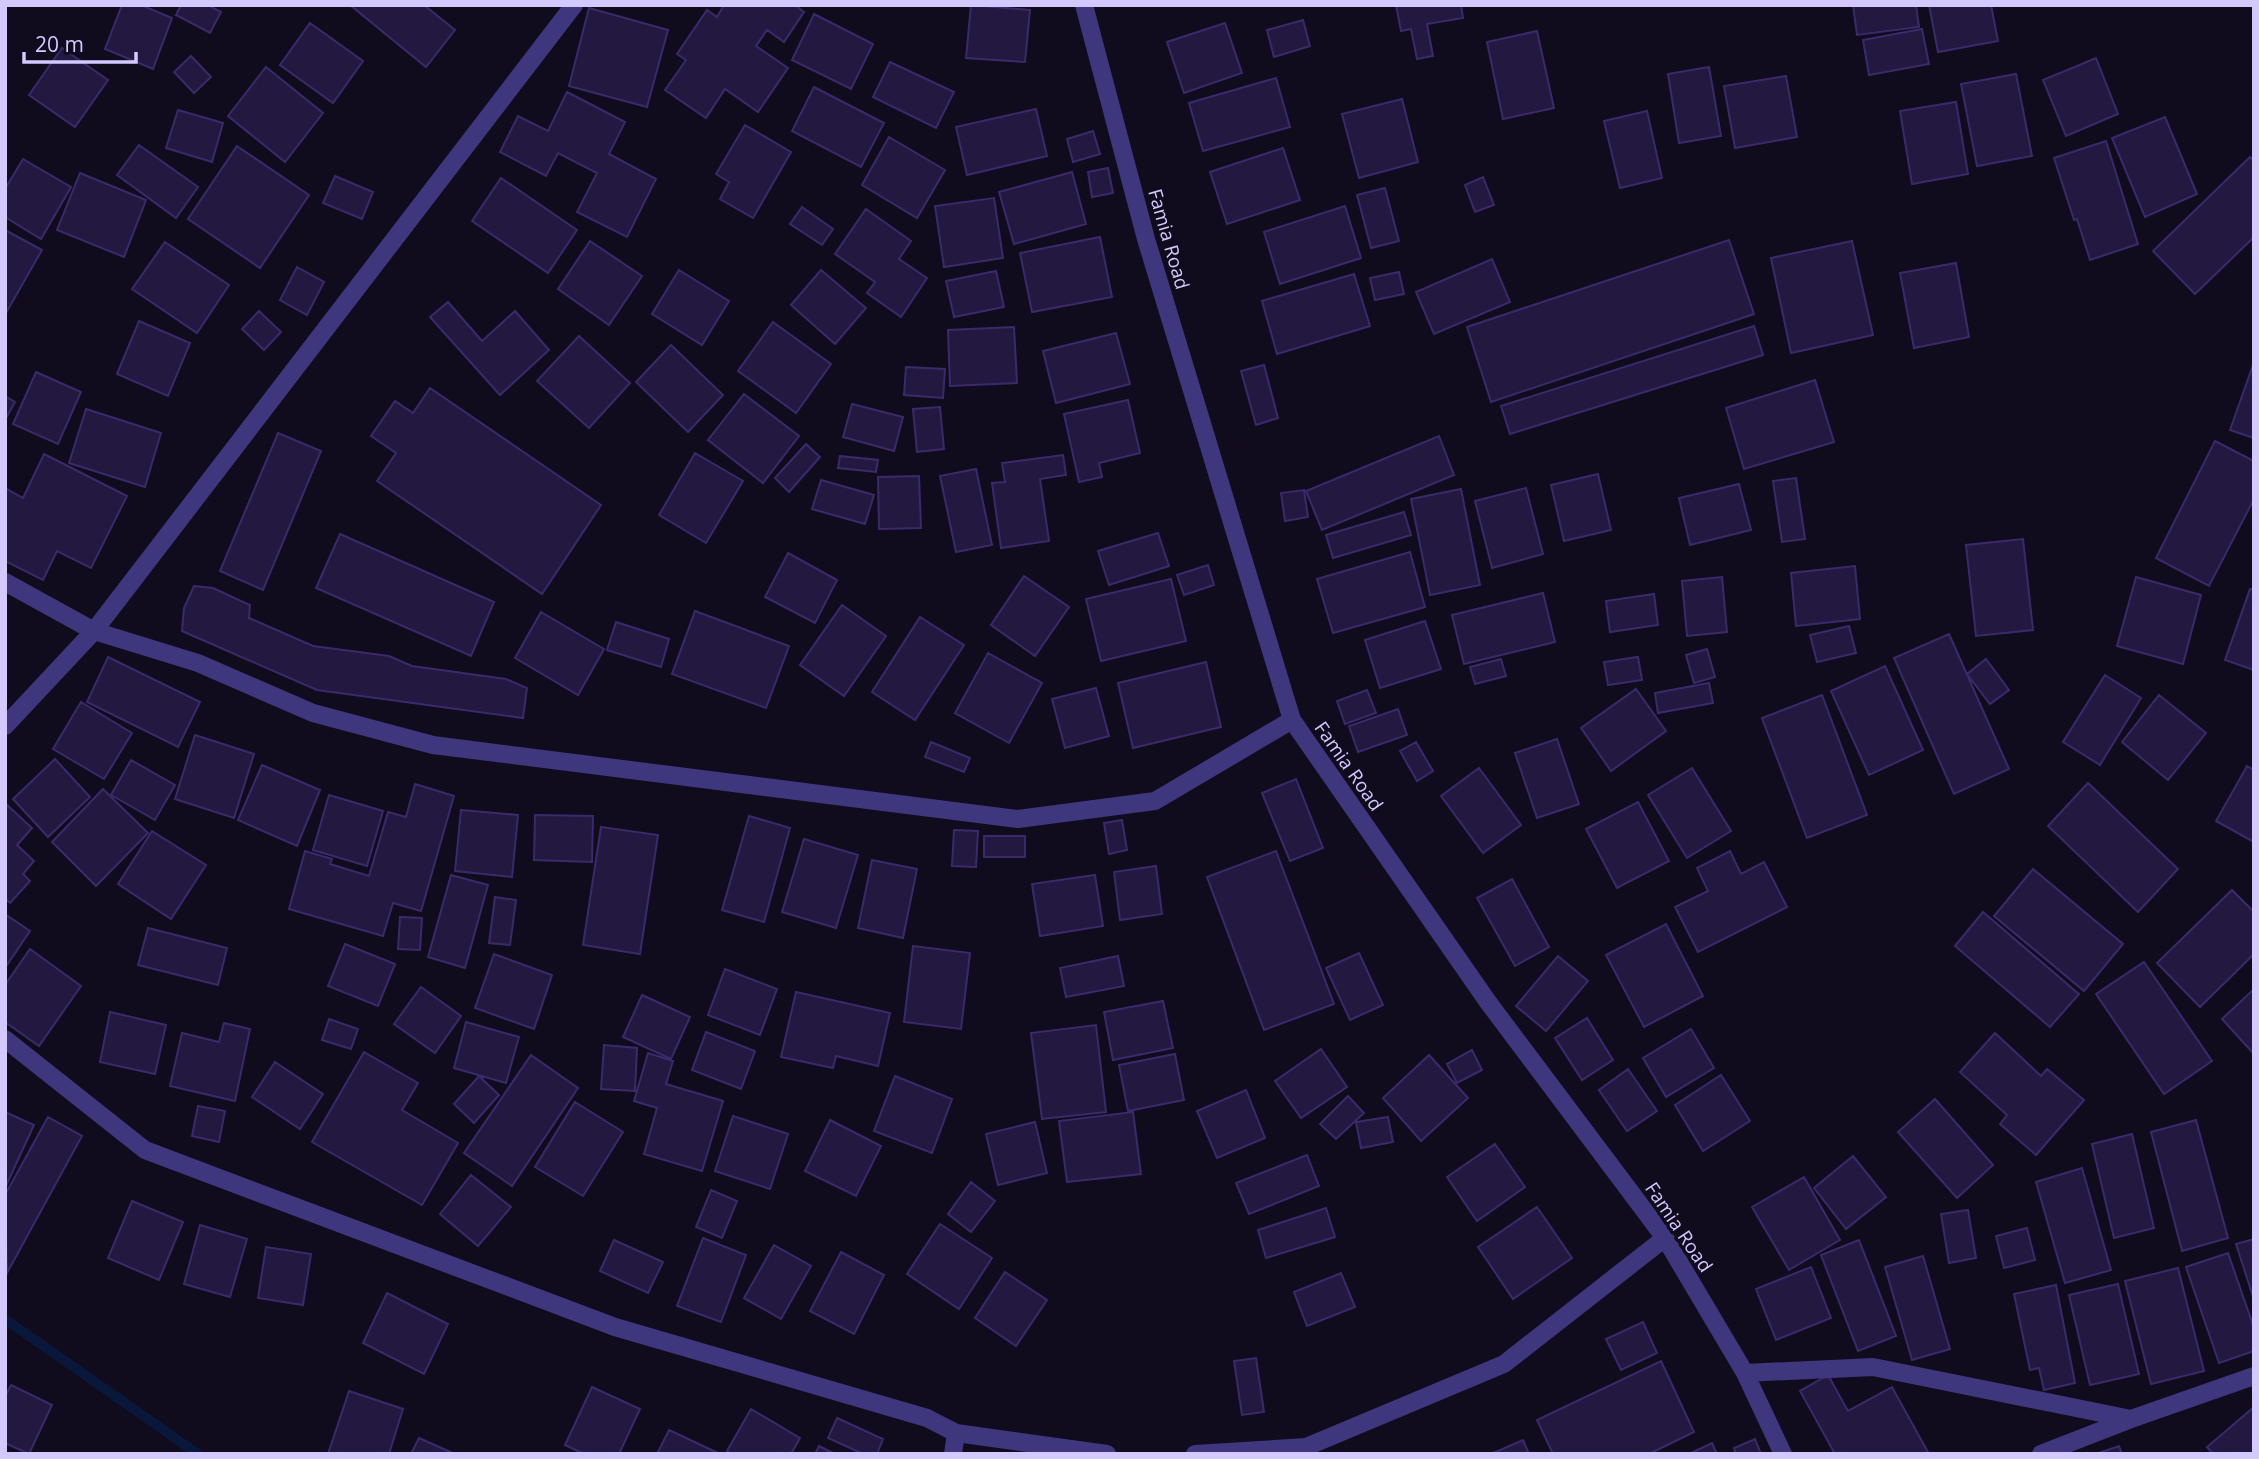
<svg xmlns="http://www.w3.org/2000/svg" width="2259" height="1459" viewBox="0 0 2259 1459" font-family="'Open Sans',sans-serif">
<rect width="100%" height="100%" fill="#100c1e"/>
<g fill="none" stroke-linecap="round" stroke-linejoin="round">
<path stroke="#09173a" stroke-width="10" d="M5,1319l193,135"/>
</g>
<path fill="#23183f" stroke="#3b2a6b" stroke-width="2" d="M122,5h19l31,13 -19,51 -48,-20z
M181,5h27l13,7 -11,21 -34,-18z
M350,5h74l31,25 -29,37z
M724,5h71l9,7 -20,30 -17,-12 -11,16 32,22 -30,44 -33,-23 -19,29 -41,-28 21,-30 -9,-6 30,-44 10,7z
M971,5l59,5 -5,52 -59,-4z
M1396,5h65l2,13 -36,6 6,32 -16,3 -6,-30 -10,2z
M1853,5h63l3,22 -62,8z
M1929,5h62l7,36 -60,11z
M589,8l79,22 -21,77 -78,-21z
M814,14l59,30 -22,45 -59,-29z
M1303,20l7,26 -36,11 -7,-27z
M310,23l53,38 -30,42 -53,-38z
M1225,23l17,50 -58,20 -17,-51z
M1922,29l7,35 -60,11 -6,-35z
M1537,31l17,77 -51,11 -16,-77z
M62,48l46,32 -33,47 -46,-32z
M191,56l20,21 -17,16 -20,-21z
M2096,58l22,56 -52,22 -23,-56z
M890,62l64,30 -18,36 -63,-31z
M266,67l57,46 -38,49 -57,-46z
M1709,67l12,69 -42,7 -11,-69z
M2016,74l16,82 -55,10 -16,-82z
M1786,76l11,61 -62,11 -11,-62z
M1276,78l14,49 -87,24 -14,-48z
M814,87l70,36 -23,44 -69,-36z
M567,92l58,30 -16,32 47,25 -29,58 -50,-25 20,-39 -39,-20 -12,23 -46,-24 18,-36 30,15z
M1402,99l16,63 -59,16 -17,-64z
M1956,102l12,72 -56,10 -12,-73z
M1036,109l11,47 -80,19 -11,-48z
M178,110l45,13 -11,39 -46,-14z
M1647,111l15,67 -42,10 -16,-67z
M2165,117l32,77 -52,23 -33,-79z
M745,125l46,27 -38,66 -33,-19 9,-17 -13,-8z
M1093,131l7,23 -27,8 -6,-23z
M889,137l56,33 -28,48 -55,-33z
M2106,141l32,103 -48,16 -13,-41 -3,1 -20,-62z
M139,145l59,42 -22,31 -59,-43z
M237,146l72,49 -49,73 -72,-49z
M1283,148l17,52 -73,24 -17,-52z
M2250,157l4,4v76l-59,57 -42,-43z
M23,159l48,28 -30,52 -36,-22v-28z
M1108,168l5,25 -21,4 -4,-25z
M1072,172l14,52 -72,20 -15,-52z
M80,173l66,27 -22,57 -67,-27z
M335,176l38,16 -11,27 -39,-16z
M1483,177l11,28 -19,7 -10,-27z
M501,178l76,52 -29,43 -76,-52z
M1385,188l14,53 -28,7 -14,-53z
M994,198l9,60 -59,9 -9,-61z
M1345,206l16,52 -81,26 -16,-52z
M802,207l31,22 -11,16 -32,-21z
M866,209l45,32 -12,18 28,19 -26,39 -34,-24 8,-11 -40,-28z
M5,230l37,20 -36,63h-1z
M1100,237l12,60 -80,15 -12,-59z
M1729,240l25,74 -263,88 -24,-75z
M590,241l52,35 -33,49 -51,-36z
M1852,241l21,94 -82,18 -20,-95z
M165,242l64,43 -32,48 -65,-44z
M1492,259l18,43 -76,32 -18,-42z
M1956,263l13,74 -55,11 -14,-75z
M297,267l27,15 -17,33 -27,-15z
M679,270l50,31 -27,44 -50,-31z
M821,270l45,38 -31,36 -44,-39z
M996,271l8,36 -50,10 -8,-36z
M1399,272l5,22 -29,6 -5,-22z
M1354,274l16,52 -93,28 -15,-53z
M448,302l34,39 33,-30 34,39 -49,45 -70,-78z
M259,311l22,21 -17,18 -22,-21z
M139,321l51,22 -22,53 -51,-22z
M773,322l58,42 -35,49 -58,-42z
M1754,326l9,29 -253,79 -9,-28z
M1014,327l3,56 -67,3 -2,-56z
M1116,333l14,51 -74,19 -13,-52z
M579,336l51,47 -41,45 -52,-47z
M671,345l52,50 -35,37 -52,-50z
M2254,362v76l-24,-8z
M1264,365l14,53 -22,7 -15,-54z
M906,367l39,2 -2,29 -39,-3z
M36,372l45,20 -23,52 -45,-20z
M1815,380l19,62 -90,27 -18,-61z
M430,388l171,117 -59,89 -165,-113 19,-28 -25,-17 24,-35 18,12z
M744,394l55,42 -36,47 -55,-43z
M5,396l10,6 -10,18z
M1128,400l12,53 -41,10 3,14 -23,5 -15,-68z
M852,404l51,13 -9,34 -51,-14z
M940,407l4,42 -27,3 -4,-43z
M86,409l75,24 -16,54 -76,-24z
M278,433l43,18 -58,139 -43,-19z
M1439,436l15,39 -132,55 -16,-39z
M2215,441l39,20v38l-45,87 -53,-28z
M806,444l14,13 -31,35 -14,-14z
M695,453l48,28 -37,62 -47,-28z
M44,454l83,42 -36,72 -34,-17 -14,29 -38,-19v-73l18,10z
M1063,455l3,20 -26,4 9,62 -48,7 -9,-65 13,-1 -3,-19z
M840,456l38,4 -2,12 -38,-4z
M976,469l16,76 -36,7 -16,-76z
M1598,474l13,56 -47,11 -13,-56z
M919,476l2,52 -42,1 -1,-52z
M1796,478l9,61 -23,3 -9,-61z
M821,480l53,15 -9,29 -53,-15z
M1739,484l12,46 -61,15 -11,-47z
M1526,488l17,66 -51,14 -17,-67z
M1461,489l19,96 -50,10 -19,-96z
M1304,490l4,27 -23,4 -4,-28z
M1404,512l7,23 -78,23 -7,-23z
M1158,533l11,33 -60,19 -11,-34z
M340,534l154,68 -23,54 -155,-68z
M2023,539l10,91 -57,6 -10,-91z
M1410,552l15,55 -92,26 -16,-54z
M788,553l49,27 -22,43 -50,-26z
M1208,565l6,20 -30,10 -7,-20z
M1855,566l5,53 -64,7 -5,-53z
M1024,576l45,31 -34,49 -44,-31z
M1722,577l5,55 -40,4 -5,-55z
M2136,577l65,18 -18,69 -66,-18z
M1171,579l15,62 -85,20 -15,-62z
M194,586l19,2 37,17 -1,13 64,28 76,10 23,10 94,13 21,9 -4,30 -206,-28 -135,-59 2,-23z
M2250,589l4,1v80l-29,-10z
M1543,593l12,49 -91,22 -12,-49z
M1654,594l4,31 -48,7 -4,-31z
M842,605l44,31 -42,60 -44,-31z
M695,611l94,35 -23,62 -94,-34z
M541,612l63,37 -26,46 -63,-37z
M920,617l44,28 -49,75 -43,-28z
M1425,621l16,48 -61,19 -15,-48z
M616,622l53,17 -8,28 -54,-17z
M1849,626l7,27 -39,9 -7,-27z
M1949,634l60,135 -55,25 -60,-136z
M1707,649l8,28 -21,6 -8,-28z
M988,653l54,30 -33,60 -54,-30z
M108,657l92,45 -22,45 -91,-45z
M1638,657l4,23 -34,5 -4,-23z
M1501,659l5,17 -31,8 -5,-17z
M1986,659l23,31 -19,14 -23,-30z
M1206,662l15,65 -88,21 -15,-65z
M1885,666l38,84 -54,25 -38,-84z
M2105,675l36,23 -41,67 -37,-23z
M1709,683l4,20 -55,10 -3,-20z
M1096,688l13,48 -44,12 -13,-49z
M1636,689l30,42 -55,40 -30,-43z
M1367,690l9,23 -31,11 -8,-23z
M1822,695l45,120 -60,23 -45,-120z
M2159,695l47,38 -38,47 -46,-38z
M81,702l51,31 -28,46 -51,-30z
M1398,709l9,26 -49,17 -9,-26z
M195,735l59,19 -20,64 -59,-19z
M1557,739l22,65 -42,14 -22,-65z
M931,742l39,16 -6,14 -39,-15z
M1416,742l17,29 -16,10 -17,-30z
M55,759l35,38 -42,40 -35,-38z
M131,760l44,25 -20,35 -44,-25z
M262,765l58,25 -23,56 -59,-26z
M2247,766l7,4v72l-38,-21z
M1479,768l42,57 -38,28 -42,-57z
M1692,768l39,63 -44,27 -39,-63z
M1296,779l27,69 -33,13 -28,-68z
M2088,783l90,86 -40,43 -90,-86z
M415,784l39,12 -33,115 -28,-8 -10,33 -94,-27 16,-58 27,8 -2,5 39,12 19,-64 18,5z
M103,789l45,44 -52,53 -44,-44z
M329,795l54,16 -16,55 -54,-16z
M1638,802l31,59 -52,27 -31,-59z
M6,804l26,24 -15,17 17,16 -11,13 7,7 -20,22 -5,-5z
M461,810l57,5 -6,62 -57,-6z
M535,815l58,1 -1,46 -58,-2z
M749,816l41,12 -26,94 -42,-12z
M1122,820l5,30 -18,4 -5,-31z
M601,827l57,8 -18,119 -57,-9z
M954,830l24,1 -2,36 -24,-1z
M152,831l54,34 -35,54 -53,-35z
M984,836h41v21h-41z
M804,839l54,16 -22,73 -54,-16z
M1276,851l58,153 -70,26 -57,-153z
M1730,851l11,23 23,-12 23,45 -89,45 -23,-45 33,-16 -11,-23z
M872,860l45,9 -14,69 -45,-10z
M1156,866l6,48 -42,6 -6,-48z
M2033,869l90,75 -39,47 -90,-75z
M451,875l37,10 -23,83 -37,-11z
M1095,875l8,51 -63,10 -8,-52z
M1512,879l37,68 -34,19 -38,-68z
M2232,890l22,22v42l-54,53 -43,-44z
M495,897l21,3 -6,45 -21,-2z
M1983,912l96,82 -29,33 -95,-81z
M5,914l25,17 -25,37z
M400,917l22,1 -2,32 -22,-1z
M1666,924l37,72 -59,31 -38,-72z
M148,928l79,20 -9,37 -80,-20z
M345,944l50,20 -17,42 -50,-20z
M913,946l57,7 -9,76 -57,-7z
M30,949l51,37 -42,60 -34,-24v-37z
M1359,953l24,52 -33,15 -24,-52z
M494,954l58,21 -18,54 -59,-21z
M1118,956l6,30 -58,11 -6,-29z
M1558,956l30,25 -42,50 -30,-25z
M2144,962l68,99 -48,33 -68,-100z
M725,969l52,20 -17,46 -52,-20z
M421,987l40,29 -26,37 -41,-29z
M2254,989v63l-1,1 -31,-34z
M796,992l94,21 -12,53 -42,-10 -3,12 -52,-11z
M642,995l48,22 -19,42 -48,-22z
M1163,1001l10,47 -60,12 -9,-48z
M110,1012l56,13 -11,49 -55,-12z
M1587,1018l26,42 -31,20 -27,-42z
M329,1019l29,10 -7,20 -29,-9z
M466,1022l53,15 -13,46 -52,-15z
M224,1023l26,6 -15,72 -65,-15 12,-53 37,9z
M1096,1025l10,87 -64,7 -11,-86z
M1691,1029l23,39 -48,29 -23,-39z
M706,1032l49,19 -14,38 -49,-19z
M1995,1033l46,43 6,-7 37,31 -48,55 -36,-31 7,-9 -47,-43z
M604,1045l33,3 -2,43 -34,-2z
M1321,1049l26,38 -46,31 -26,-37z
M1472,1050l10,20 -25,13 -10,-19z
M364,1052l54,31 -16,27 56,33 -36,62 -110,-63z
M648,1053l25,8 -7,23 57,17 -21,70 -58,-17 13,-46 -23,-7z
M1175,1054l9,46 -56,11 -9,-46z
M531,1055l47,33 -66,98 -48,-33z
M1429,1055l39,43 -47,43 -38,-43z
M275,1062l48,32 -23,35 -48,-32z
M1628,1069l29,42 -30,20 -28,-41z
M1721,1075l29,46 -47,30 -28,-46z
M479,1076l20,19 -25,28 -20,-19z
M895,1076l57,23 -20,54 -58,-22z
M1246,1090l19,48 -48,20 -20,-47z
M1348,1096l16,17 -28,26 -16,-15z
M1935,1099l58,66 -36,33 -59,-66z
M575,1102l48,30 -40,64 -48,-29z
M198,1106l27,5 -6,31 -27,-6z
M5,1112l29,13 -29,63z
M1133,1112l8,62 -74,8 -8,-61z
M733,1116l55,18 -18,55 -55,-18z
M48,1117l34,19 -75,137 -2,-78z
M1388,1117l5,25 -32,6 -5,-26z
M830,1120l51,26 -25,50 -51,-25z
M2196,1120l32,118 -46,13 -31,-119z
M1035,1122l12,51 -49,12 -12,-51z
M2132,1134l22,94 -40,10 -22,-94z
M1495,1144l30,43 -48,34 -30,-44z
M1307,1155l12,31 -70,28 -13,-31z
M1853,1156l33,41 -40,32 -32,-41z
M2082,1168l29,102 -46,13 -29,-101z
M471,1175l40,32 -33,39 -38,-32z
M1804,1177l36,63 -51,30 -37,-63z
M971,1182l24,19 -24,31 -23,-18z
M711,1190l26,11 -15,37 -26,-11z
M132,1201l51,21 -24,58 -51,-22z
M1537,1207l35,51 -59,41 -35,-52z
M1326,1208l9,29 -69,21 -8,-28z
M1968,1210l8,48 -27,5 -8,-49z
M940,1224l52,34 -33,51 -52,-35z
M200,1225l47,14 -17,58 -46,-13z
M2027,1228l8,32 -31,8 -8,-32z
M703,1238l43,17 -25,67 -44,-16z
M2254,1239v61l-18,-56z
M614,1240l49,22 -15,31 -48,-22z
M1859,1240l37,96 -38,15 -37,-96z
M774,1245l37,21 -30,53 -37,-21z
M266,1247l45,7 -8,51 -45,-7z
M841,1252l43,23 -30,59 -44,-23z
M2228,1253l26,75v23l-35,12 -33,-96z
M1923,1256l27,93 -38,11 -27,-93z
M1811,1267l20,51 -55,22 -20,-51z
M2178,1268l26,103 -53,13 -26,-103z
M1005,1272l42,28 -31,46 -41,-28z
M1341,1273l14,34 -48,19 -13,-34z
M2118,1284l21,90 -49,11 -21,-90z
M2056,1285l19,98 -31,7 -5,-22 -9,2 -16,-76z
M387,1293l61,31 -24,50 -61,-31z
M1643,1322l14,31 -36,17 -15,-31z
M1256,1358l8,54 -22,3 -8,-54z
M1661,1361l33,71 -45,22h-96l-16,-34z
M1828,1375l20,36 44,-24 37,67h-94l-35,-63z
M11,1385l41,20 -23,49 -24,-11v-46z
M592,1387l48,22 -21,45h-35l-19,-9z
M349,1391l54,18 -14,45h-61z
M2254,1407v47h-41l-6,-7z
M751,1409l49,29 -9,16h-60l-4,-3z
M837,1418l46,21 -6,15h-14l-35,-16z
M669,1430l49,23v1h-61z
M419,1438l36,16h-44z
M1755,1439l6,15h-25l-2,-6z
M1523,1440l6,14h-38z
M1712,1443l5,11h-28z
M819,1446l16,8h-20z
M2119,1446l3,8h-26z"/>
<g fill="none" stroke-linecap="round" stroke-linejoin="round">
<path stroke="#3e377d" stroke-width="18" d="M1084,5l62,234 146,481 196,282 177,236 80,135 38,81
M5,582l89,49 104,32 115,50 120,32 585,74 137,-18 137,-81
M5,726l89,-95 480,-626
M5,1039l140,111 470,177 312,91 29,15 151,21
M1745,1373l128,-6 258,52
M953,1454l3,-21
M1195,1454l111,-7 198,-83 161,-126
M2041,1454l90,-35 123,-43"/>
</g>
<g text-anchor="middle" stroke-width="7" stroke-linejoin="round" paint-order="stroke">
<g font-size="19" fill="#d3c9ff" stroke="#100c1e">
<text transform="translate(1169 239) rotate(74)" y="7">Famia Road</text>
<text transform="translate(1349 766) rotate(55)" y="7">Famia Road</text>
<text transform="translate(1679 1227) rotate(56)" y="7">Famia Road</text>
</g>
</g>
<rect width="2259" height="1459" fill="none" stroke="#d3c9ff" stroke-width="14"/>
<path d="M24 52v10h112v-10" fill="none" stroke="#d3c9ff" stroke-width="3.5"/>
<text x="35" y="52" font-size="21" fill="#d3c9ff" stroke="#100c1e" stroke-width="5" paint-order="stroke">20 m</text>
</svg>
